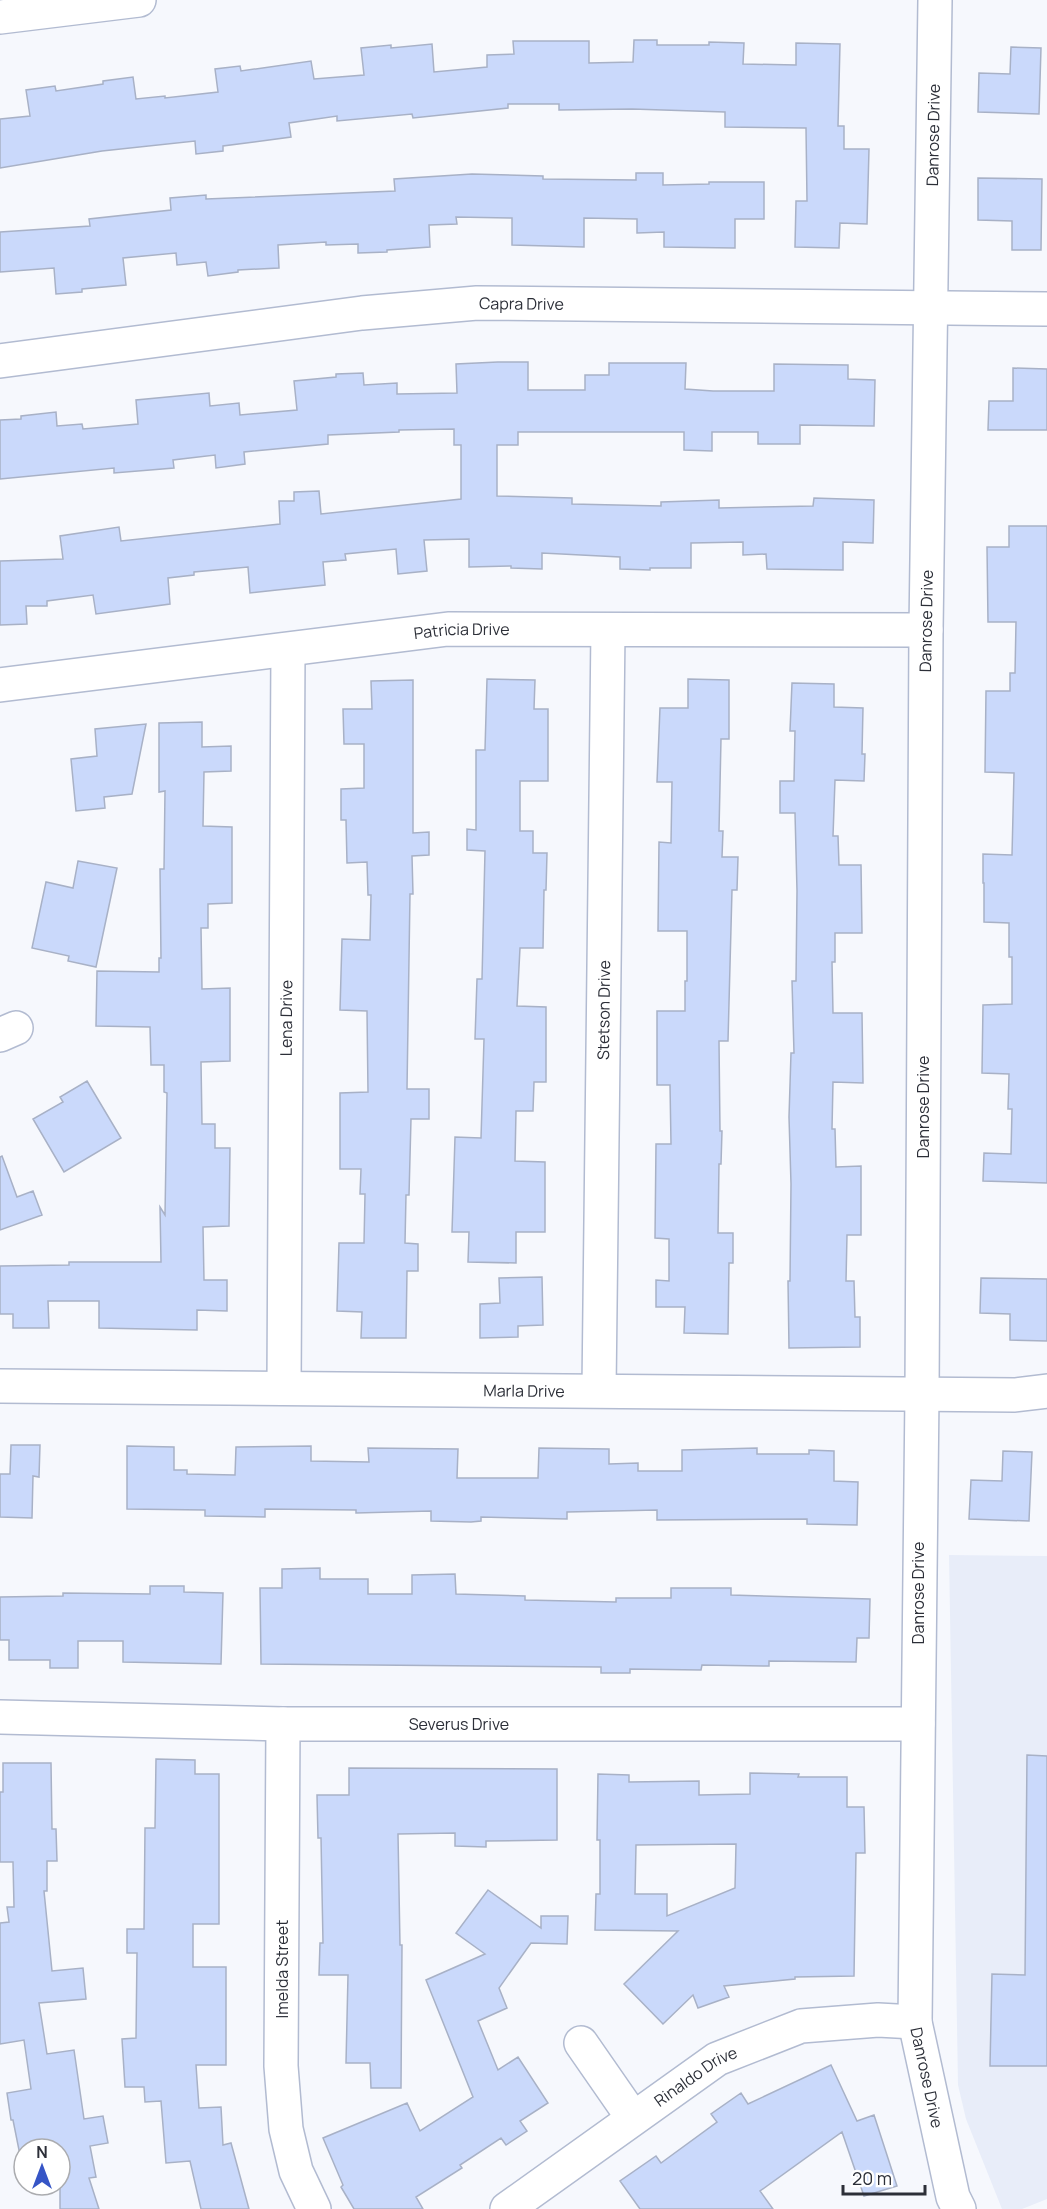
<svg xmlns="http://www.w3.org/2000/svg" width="1047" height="2209" viewBox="0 0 1047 2209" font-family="Manrope,sans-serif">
<rect width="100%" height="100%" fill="#f6f8fd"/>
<path fill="#e8edf9" d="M949,1555l98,1v643l-25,10h-20l-36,-90 -8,-34z"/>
<path fill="#cad9fb" stroke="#a8b1c6" stroke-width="1.5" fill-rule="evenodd" d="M634,40h23v5h52v-3l35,1 -1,21 53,1v-22l44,1 -2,82h6v23h25l-2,75 -27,-1 -1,25 -44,-1 1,-46h11l-1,-73 -81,-1v-15l-93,-3 -73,1v-6h-51v4l-95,10 -1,-4 -75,7v-5l-48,7 2,14 -68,9v5l-27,3 -1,-13 -93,10 -102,17v-49l30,-3 -4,-26 29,-4 1,5 47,-7v-3l30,-4 3,22 29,-3v2l53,-6 -3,-23 25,-3 1,5 70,-10 3,18 50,-4 -3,-27 30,-3v3l41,-4 2,28 53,-5v-12l27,-1 -1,-13h76v22l44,-1z
M1011,47l30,1 -2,66 -61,-2 1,-39 31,1z
M636,173h27v12l46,-1v-2h55v37h-29v29l-71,-1v-15l-27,1v-14l-53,-1v29l-72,-2v-27l-56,-1 1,7 -28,1 1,22 -43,3v2l-29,1v-9l-32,1v-3l-48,3 1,23 -41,2v2l-30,4 -2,-14 -29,3 -1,-12 -53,5 3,27 -44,4v3l-26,2 -2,-26 -54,4v-40l90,-6 -1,-7 82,-9 -1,-12 36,-3v4l189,-8 -1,-12 78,-5 71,2v3l93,1z
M978,178l64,1 -1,71h-29v-29l-34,-1z
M498,362h30v28h57v-15h24v-12h77l-1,26 28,2h61v-27l74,1v14l27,1 -1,46 -74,-1v19h-42v-12h-46v19l-28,-1v-18h-166v13h-21v51l75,2v6l89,2v-4l58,-2v8l94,-2 1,-8 60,2 -1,43 -30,-1v28l-76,-1 -1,-15 -23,1v-13l-52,1v25h-41v2l-30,-1v-12l-78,-4v16l-31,-1v-2l-42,1v-28l-45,1 3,31 -29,3 -2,-25 -51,5 1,6 -23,2 2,23 -48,5 -27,3 -2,-26 -54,5v3l-26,3 2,26 -74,10 -3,-19 -46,6v5h-21l1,18 -27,1v-64l63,-2 -3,-23 59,-9 2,14 159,-17 -1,-23h15v-9l25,-1 2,23 140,-15v-54h-7v-16l-55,1v2l-71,3v9l-84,8 1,12 -29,4 -1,-13 -42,5 1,8 -60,5v-5l-114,11v-59l21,-1v-3l35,-4 1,14 25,-2 1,5 55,-5 -2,-24 73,-7 1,13 29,-3 1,12 57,-5 -3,-29 42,-4v-3l27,-1 1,12 33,-2v11l60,-1 -1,-29z
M1013,368l34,1v61h-59l1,-29h24z
M1009,526h38v657l-64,-2 1,-28 27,1 1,-45h-4l1,-35 -27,-1 1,-68 29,-1v-47h-3v-34l-25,-1v-39h-1v-29l29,1 2,-82 -29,-1 1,-81h24v-18h5l1,-51h-28l-1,-75h22z
M487,679l48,1 -1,29h14v72h-28v50h13v22h14l-1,37h-2l-1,58h-23l-3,58 29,1v75h-12l-1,29h-17l-1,50 30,1v70h-29v31l-48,-1 1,-30h-17l3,-95 26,1 3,-99h-9l2,-60h5l3,-128 -18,-1v-21l9,1v-80h9z
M688,679l41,1v59h-8l-2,92h4l-1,26h16l-1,33h-5l-4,151h-9l1,90h2l-1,33h-2l-1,69h15v30h-4l-1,71 -44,-1 1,-26h-29v-27l13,1v-42l-14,-1 1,-94h15l-1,-59h-13v-74h28v-30h2v-50h-29l1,-89 12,1 1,-61h-15l3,-74h28z
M413,680v153l16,-1v23l-17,1 1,38h-3l-3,195h22v30h-18l-2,76h-3l-1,48 13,1v27h-11l-1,67h-45l1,-26 -25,-1 2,-68h25l1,-49h-5l1,-25h-21v-76l28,-1 -1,-81 -27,-1 2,-71 28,1 1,-45h-3l-1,-33 -20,1 -1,-43h-5v-31l23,-1v-44h-20l-1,-35h29l-1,-28z
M792,683l42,1v23l29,1 -1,46h3l-1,27 -29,-1 -2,56h5l1,29h22l1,68h-27v29h-3l1,51h29l1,70 -30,-1 -1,47h3l1,38 25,-1v69h-14l-1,46h8l1,36h5v30l-71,1 -1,-67h2l1,-97 -2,-67 2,-64h3l-2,-72h4l1,-90 -2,-78h-15v-32h14l1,-50h-5z
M202,722v25l29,-1v25l-27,1 -1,54 29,1v76l-24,1v24h-7l1,61 28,-1v73l-29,1 1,62h13v24h15l-1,78 -26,1 1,53h23v31l-30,-1v20l-98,-2v-27h-51l1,27h-36v-14h-13v-48l69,-1v-3h92l-1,-55 5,8 2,-122 -3,-1v-27h-13l-1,-38 -54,-1 1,-55 62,1v-14h2l-1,-89h4l1,-78 -6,1v-69z
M146,724l-14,70 -28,3 1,11 -29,3 -5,-52 26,-3 -2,-27z
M78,861l39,7 -21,99 -28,-6 1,-5 -37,-8 14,-66 27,6z
M87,1081l34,57 -57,34 -31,-53 30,-17 -3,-5z
M2,1156l15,41 16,-6 9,24 -42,15v-73z
M542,1277l1,48 -25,1v11l-38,1v-34l20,-1 -1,-25z
M981,1278l66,1v62l-37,-1v-26l-30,-1z
M11,1445h29l-1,32 -6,-1 -1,42 -32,-1v-43h10z
M127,1446l47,1v23h13v4l48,1 1,-28 75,-1v15l58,1 -1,-14 90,1 -1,29h81l1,-30 70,1v15l29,-1v8h44v-21l75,-2v6h52v-4l25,1v30l24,1 -1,43 -50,-1v-5l-150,1v-10l-90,2v7l-86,-2v4l-10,1 -40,-1v-10l-75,2v-3l-91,-1v8l-60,-1v-6l-78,-1z
M1003,1451l29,1 -3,69 -60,-2 2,-39 31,1z
M320,1568v11h48v15h44v-19l43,-1 1,20 69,2v4l91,2v-4h55v-10h60v7l139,4 -1,39h-12l-1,24 -87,-1v5l-67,-1 -1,5 -71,-1v4h-29v-6l-340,-3 -1,-76h22v-19z
M150,1586h34v6l39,1 -2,71 -98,-2v-21h-45v27h-28v-8h-41v-20h-9v-43l63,-1v-3l87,1z
M1027,1755l20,1v310h-57l2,-92 33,1z
M156,1759l39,1v14h24v150h-26v43h33v98h-30l3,43 22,-1 2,38 8,-2 18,66h-48l-11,-48 -24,2 -5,-62 -16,1 -1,-15h-19l-3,-48 14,-1 1,-85h-10v-24h17l1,-101h10z
M3,1763h48l1,66h4l1,32h-10v30h-3l8,80 31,-3 3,31 -47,4 8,51 27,-4 10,69 19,-3 5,27 -18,3 6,31 -7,1 10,31h-39v-60h-36v10l-3,1 -8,-40h-2l-4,-27 24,-4 -7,-49 -24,4v-121l9,-1 -2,-15h7l-1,-45h-13v-70h3z
M349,1768l208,1v71l-71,1v6l-31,-1v-13l-57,1 2,111h2l-1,143h-30l-1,-25h-24l2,-88h-29l1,-32h3l-2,-105h-3l-1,-43h32z
M750,1773l49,1 -1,3h49v30h17l1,46h-9l-2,123 -59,1v2l-71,7 5,11 -31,11 -5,-13 -30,29 -39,-40 54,-53 -83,-1 1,-36h4v-54h-3l1,-66 31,1v7l70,-1v14l51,-1zM736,1844l-1,44 -68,28v-22h-32l1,-49z
M488,1890l53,38v-12h27l-1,28 -36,-1 -32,45 8,20 -29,13 20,49 20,-13 30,46 -28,18 7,10 -21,14 -5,-7 -41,27 2,3 -46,29 7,12h-69l-13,-22 2,-2 -20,-47 84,-35 13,28 53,-34 -47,-117 59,-26 -29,-21z
M831,2065l26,56 17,-6 23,71 -33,10 -22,-64 -82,59 13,18h-133l-20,-28 36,-25 5,7 56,-41 -6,-8 30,-21 7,11z"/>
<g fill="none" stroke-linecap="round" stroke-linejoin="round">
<defs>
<g id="minor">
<path id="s1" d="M935,0l-9,630 -4,764 -7,628 38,175 6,12"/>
<path id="s2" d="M0,361l362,-48 115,-10 570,6"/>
<path id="s3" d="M0,685l448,-56 478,1"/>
<path d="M0,1035l16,-7"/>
<path id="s4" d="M0,1386l1015,9 32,-4"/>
<path id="s5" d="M284,1387l4,-737"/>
<path id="s6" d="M599,1390l9,-760"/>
<path id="s7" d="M0,1717l283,7h635"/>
<path d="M283,1724l-2,342 5,63 10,42 18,38"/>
<path d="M581,2043l52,75"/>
<path id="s8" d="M507,2209l210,-150 84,-33 77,-6 37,2"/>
</g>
<path id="tertiary" d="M0,17l139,-17"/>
</defs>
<use href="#minor" stroke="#b2bbd1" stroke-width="36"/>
<use href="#tertiary" stroke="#b2bbd1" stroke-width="36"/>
<use href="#minor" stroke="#fff" stroke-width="33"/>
<use href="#tertiary" stroke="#fff" stroke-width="33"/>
</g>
<g text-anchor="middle" stroke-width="4.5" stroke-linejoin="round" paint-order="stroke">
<g font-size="16" fill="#2c2f38" stroke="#fff">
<text transform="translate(933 135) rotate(-89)" y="6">Danrose Drive</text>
<text dy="6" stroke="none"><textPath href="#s2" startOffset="525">Capra Drive</textPath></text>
<text transform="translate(926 621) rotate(-89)" y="6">Danrose Drive</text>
<text dy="6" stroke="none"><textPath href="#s3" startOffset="465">Patricia Drive</textPath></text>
<text dy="6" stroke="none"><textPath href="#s6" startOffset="380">Stetson Drive</textPath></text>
<text dy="6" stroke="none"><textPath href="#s5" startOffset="369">Lena Drive</textPath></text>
<text transform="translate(923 1107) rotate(-90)" y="6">Danrose Drive</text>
<text dy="6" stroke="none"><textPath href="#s4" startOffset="524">Marla Drive</textPath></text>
<text transform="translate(918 1593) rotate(-90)" y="6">Danrose Drive</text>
<text dy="6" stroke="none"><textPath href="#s7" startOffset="459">Severus Drive</textPath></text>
<text transform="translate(282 1969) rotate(-90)" y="6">Imelda Street</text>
<text dy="6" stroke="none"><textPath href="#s8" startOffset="231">Rinaldo Drive</textPath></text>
<text dy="6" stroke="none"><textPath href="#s1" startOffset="2079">Danrose Drive</textPath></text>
</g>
</g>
<g transform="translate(42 2167)"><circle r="28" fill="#ffffff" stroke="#abacaf" stroke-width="1.5"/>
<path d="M0-4.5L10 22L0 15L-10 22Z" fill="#3655c6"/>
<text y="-9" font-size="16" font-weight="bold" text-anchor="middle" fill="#2c2f38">N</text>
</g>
<path d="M843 2185v9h82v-9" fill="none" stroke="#2c2f38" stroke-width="3"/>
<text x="852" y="2185" font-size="18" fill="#2c2f38" stroke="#ffffff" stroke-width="4.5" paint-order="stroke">20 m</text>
</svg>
